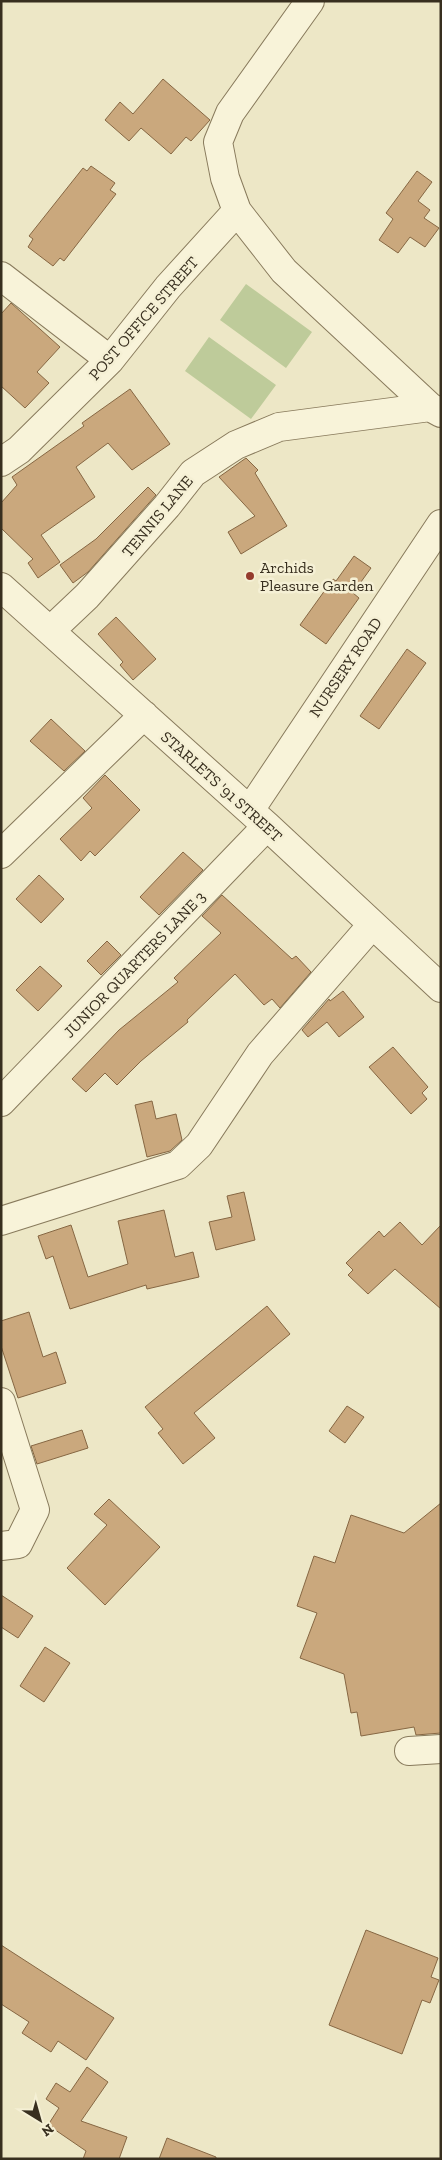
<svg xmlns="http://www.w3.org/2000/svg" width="442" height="2160" viewBox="0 0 442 2160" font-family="'Zilla Slab',serif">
<rect width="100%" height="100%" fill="#ede7c6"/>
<path fill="#becb9a" d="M246,284l66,48 -26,36 -66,-48z
M209,337l67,48 -25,34 -66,-48z"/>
<path fill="#caa87d" stroke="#866743" d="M163,79l47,41 -19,21 -5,-4 -15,17 -30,-26 -12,13 -24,-21 15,-18 13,12z
M91,166l24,17 -5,7 6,4 -52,67 -4,-3 -7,8 -25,-19 5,-8 -4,-3 54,-68 4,3z
M417,171l15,11 -14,19 12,9 -6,8 15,10 -14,19 -15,-10 -12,16 -19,-13 14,-21 -7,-6z
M11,303l49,44 -23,25 12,11 -24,25 -24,-22v-72z
M130,389l40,55 -38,26 -24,-27 -32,24 19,30 -54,38 19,27 -22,16 -10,-15 5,-4 -32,-31v-25l16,-18 -5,-8 72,-51 -2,-3z
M246,458l12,12 -3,3 32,53 -46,28 -13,-22 27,-16 -36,-39z
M148,487l8,8 -68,77 -15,11 -13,-18 36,-26z
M354,556l17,12 -18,25 6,5 -33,46 -26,-19 33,-46 3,2z
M116,617l40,42 -23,21 -13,-15 3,-3 -25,-28z
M407,649l19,14 -47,66 -19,-13z
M51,719l34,32 -21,20 -34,-30z
M105,775l35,35 -45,46 -5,-5 -9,10 -21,-22 32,-31 -9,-10z
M183,852l20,18 -44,45 -19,-18z
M39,875l25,24 -23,24 -25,-24z
M222,895l70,64 4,-3 15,16 -31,36 -8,-9 -8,6 -29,-31 -48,46 1,2 -47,39 -24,24 -12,-12 -19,19 -14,-13 47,-49 59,-48 -4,-4 47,-45 -19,-17z
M107,941l14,14 -20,20 -14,-14z
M40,966l22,20 -24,25 -22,-21z
M343,991l21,26 -25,20 -12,-15 -19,15 -6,-7 27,-31 1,2z
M393,1047l35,40 -6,6 5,6 -16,15 -42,-47z
M152,1101l4,18 20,-5 6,26 -12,11 -23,6 -12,-52z
M244,1192l11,48 -39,10 -7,-28 23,-5 -5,-21z
M164,1210l11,47 18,-5 6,25 -52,12 -1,-4 -76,24 -17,-53 -7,3 -8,-23 33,-11 17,52 40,-13 -10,-43z
M400,1222l22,23 19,-20v84l-46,-40 -27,25 -20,-19 5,-5 -7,-7 33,-32 5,6z
M267,1306l23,28 -96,79 21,25 -32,26 -25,-31 5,-4 -18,-22z
M29,1312l14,45 13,-5 10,31 -48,15 -17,-52v-25z
M347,1406l17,11 -19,26 -16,-12z
M82,1430l6,18 -51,16 -6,-18z
M109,1499l51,48 -55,58 -38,-37 40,-43 -13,-11z
M441,1503v230l-25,2 -2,-8 -53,9 -4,-24 -6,1 -7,-39 -44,-16 17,-45 -20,-7 17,-50 21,7 16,-48 53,18z
M1,1595l32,21 -15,22 -17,-11z
M45,1647l25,16 -26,39 -24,-16z
M366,1930l72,28 -7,19 8,3 -9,23 -8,-3 -20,54 -73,-29z
M1,1945l113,73 -28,42 -28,-19 -7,11 -29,-19 7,-11 -28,-18z
M87,2067l21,15 -27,39 46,16 -8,22h-36l3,-8 -38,-26 11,-17 -13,-9 10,-16 14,9z
M167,2138l49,19v2h-57z"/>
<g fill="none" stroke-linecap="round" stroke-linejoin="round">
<defs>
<path id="minor" d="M310,1l-80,112 -12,29 7,36 12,33 47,60 146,136 11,6
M1,276l109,84
M1,462l18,-12 91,-90 58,-73 69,-76
M1,587l266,239 174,162
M50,631l37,-35 80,-90 26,-33 43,-28 43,-18 151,-20
M250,810l191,-286
M1,854l143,-139
M1,1102l266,-276
M1,1221l177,-56 21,-20 61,-91 112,-129
M1,1402l34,108 -17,34 -17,2
M409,1751l32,-2"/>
</defs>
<use href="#minor" stroke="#887a5c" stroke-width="30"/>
<use href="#minor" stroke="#f8f3d9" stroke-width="28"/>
</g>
<circle fill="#953c2e" stroke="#f5f0d5" stroke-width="2" cx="250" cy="576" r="5"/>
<g text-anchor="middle" stroke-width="5" stroke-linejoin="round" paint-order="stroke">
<g font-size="16" fill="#382f1f" stroke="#f5f0d5">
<text transform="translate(143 318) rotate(-49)" y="6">POST OFFICE STREET</text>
<text transform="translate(157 516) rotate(-50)" y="6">TENNIS LANE</text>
<text transform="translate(345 667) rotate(-56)" y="6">NURSERY ROAD</text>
<text transform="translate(222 786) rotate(42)" y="6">STARLETS '91 STREET</text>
<text transform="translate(134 964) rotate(-46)" y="6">JUNIOR QUARTERS LANE 3</text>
</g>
<g font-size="16" fill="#382f1f" stroke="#f5f0d5" text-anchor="start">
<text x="260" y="573">Archids<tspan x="260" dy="18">Pleasure Garden</tspan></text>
</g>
</g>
<rect width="442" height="2160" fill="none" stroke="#382f1f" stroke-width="5"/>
<g transform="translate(40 2120) rotate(143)" stroke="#f5f0d5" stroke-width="4" paint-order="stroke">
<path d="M0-4L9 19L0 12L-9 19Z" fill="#382f1f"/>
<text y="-8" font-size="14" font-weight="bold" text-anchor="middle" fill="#382f1f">N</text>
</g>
</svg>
